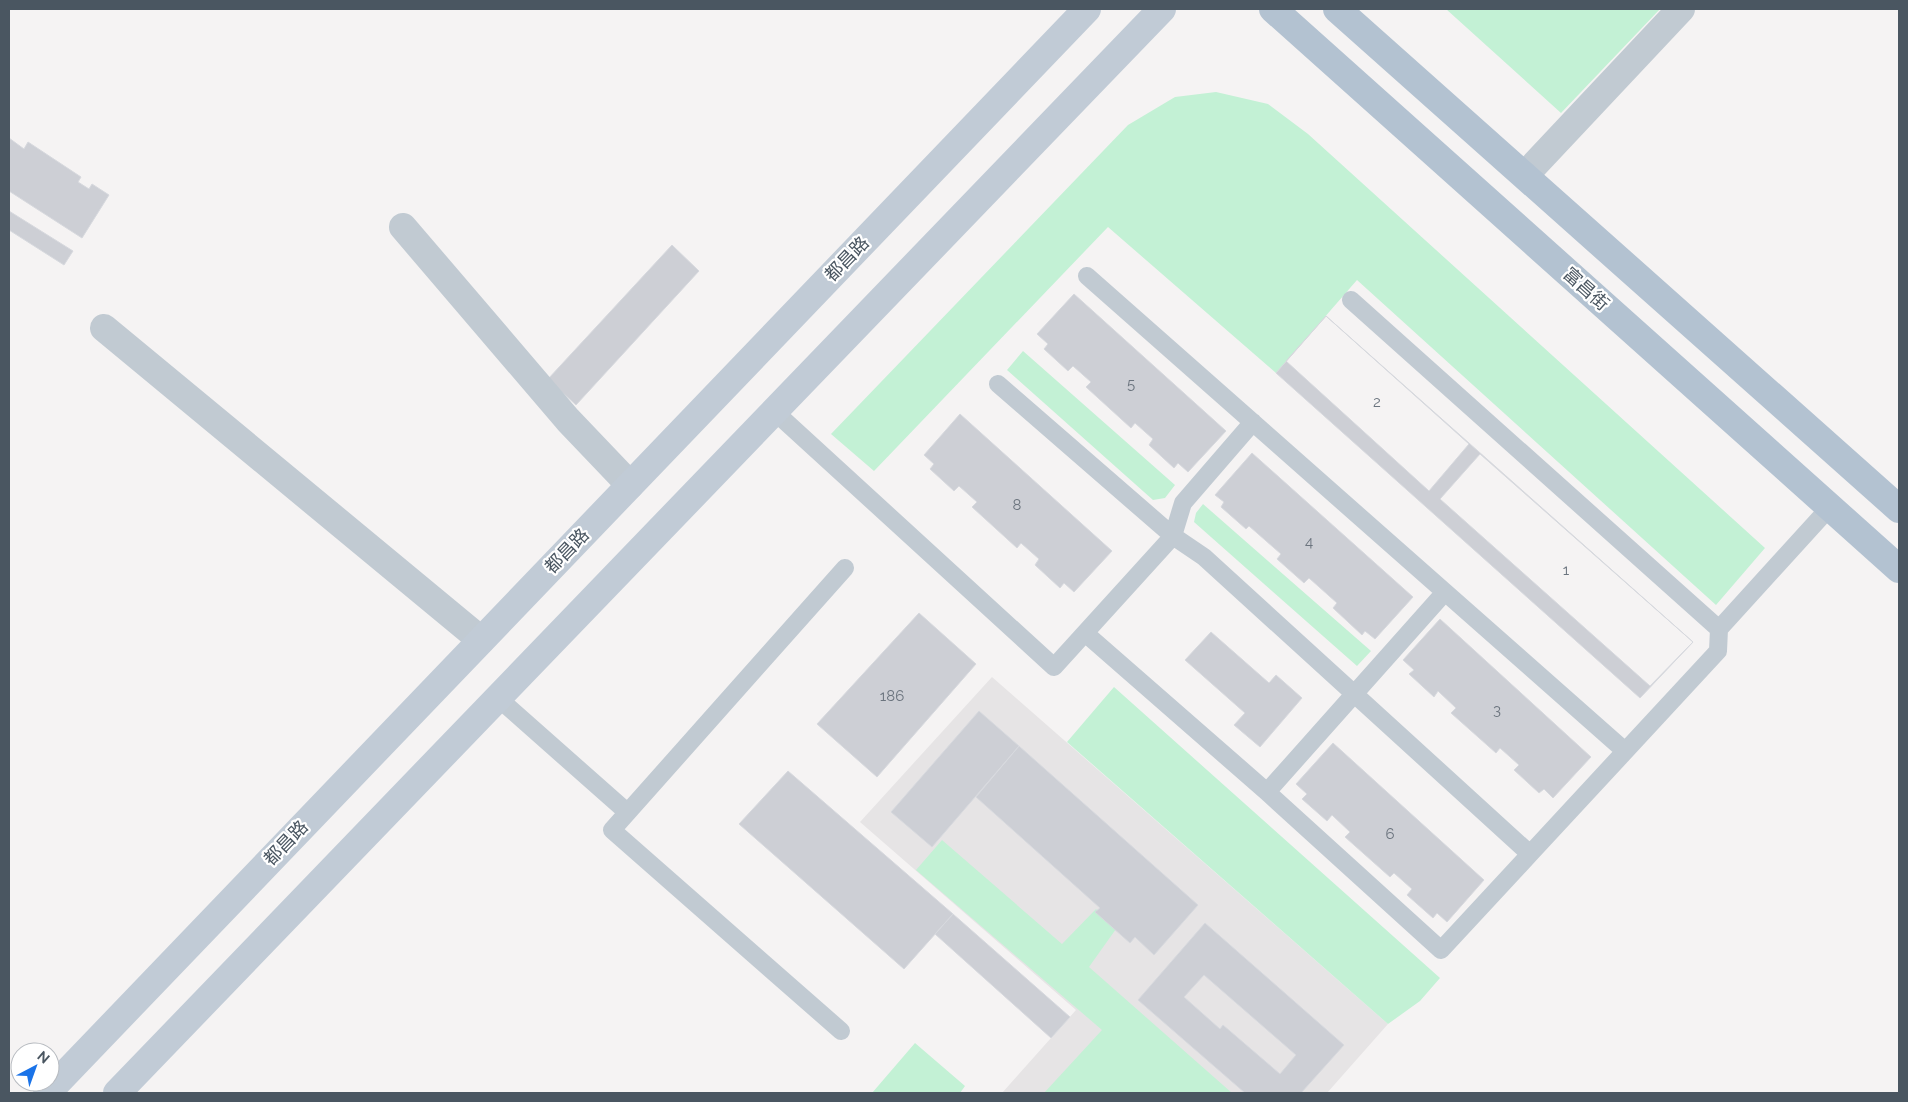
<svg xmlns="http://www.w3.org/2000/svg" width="1908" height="1102" viewBox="0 0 1908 1102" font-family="Raleway,'Noto Sans SC',sans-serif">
<rect width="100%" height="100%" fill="#f5f3f3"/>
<path fill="#e6e4e5" d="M992,677l396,347 -61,69h-325l74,-83 -216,-188z"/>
<path fill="#c3f1d5" d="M1446,9h214l-99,104z
M1216,92l52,12 40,30 457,414 -49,57 -359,-325 -81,93 -168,-146 -234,244 -43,-37 297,-309 47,-28z
M1023,351l152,134 -10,13 -12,2 -146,-130z
M1203,504l168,147 -14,15 -163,-144 2,-9z
M1114,687l326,291 -20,23 -32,23 -321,-282z
M942,840l120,104 34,-35 20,20 -27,38 143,126h-188l58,-63 -186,-160z
M915,1043l50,43 -5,7h-88z"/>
<path fill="#cdcfd5" stroke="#d7d9de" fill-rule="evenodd" d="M9,138l15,11 4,-7 53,35 -3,5 11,7 3,-5 17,11 -27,43 -73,-47z
M9,211l64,40 -9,14 -55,-35z
M672,245l27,26 -123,134 -28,-26z
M1074,294l152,137 -38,41 -10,-9 -4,5 -25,-23 4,-6 -18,-16 -4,5 -45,-41 5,-5 -18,-16 -5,5 -24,-22 4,-5 -11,-10z
M1326,316l367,326 -53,56 -364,-325z
M1326,316l143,128 -40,47 -143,-130z
M960,414l152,137 -38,41 -10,-9 -4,5 -25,-23 4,-6 -18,-16 -4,5 -45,-41 5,-5 -18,-16 -5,5 -24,-22 4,-5 -10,-9z
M1252,453l161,144 -38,42 -10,-8 -3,4 -29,-27 4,-5 -28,-25 -5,5 -27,-24 4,-5 -32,-28 -3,3 -25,-22 3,-5 -9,-7z
M1480,454l213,188 -43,44 -210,-187z
M919,613l57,51 -99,113 -60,-53z
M1440,619l151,138 -38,41 -9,-9 -5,4 -25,-23 5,-5 -19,-17 -4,5 -45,-40 5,-5 -18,-17 -4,6 -25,-23 5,-4 -11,-10z
M1211,632l58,51 7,-8 26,23 -42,49 -26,-22 11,-12 -60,-53z
M979,711l40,35 -87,101 -41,-35z
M1333,743l151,137 -37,42 -10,-9 -4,5 -26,-23 5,-6 -18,-16 -4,4 -45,-40 5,-5 -18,-17 -5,6 -25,-22 5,-5 -11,-10z
M1019,746l179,159 -44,50 -19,-18 -5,6 -35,-31 5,-4 -124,-111z
M788,771l165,143 -49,55 -165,-145z
M953,914l117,103 -19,21 -116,-104z
M1205,923l139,122 -43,48h-56l-107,-93zM1204,975l92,80 -16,19 -57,-49 -3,4 -36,-32z"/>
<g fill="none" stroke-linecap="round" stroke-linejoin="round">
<path stroke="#c1cad2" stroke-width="18" d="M1087,276l538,475
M1351,300l368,329
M998,384l175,152 31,21 326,297 188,-203 1,-22 111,-122
M774,411l280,256 119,-131 10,-33 70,-81
M1085,633l182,159 174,158 89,-96
M498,698l129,114
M1267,792l178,-200
M841,1031l-229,-201 233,-262"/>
<path stroke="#c1cad2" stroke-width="28" d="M1525,175l156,-166
M403,227l165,193 62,65
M104,328l377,312"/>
<path stroke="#c1cbd6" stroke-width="28" d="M47,1093l1040,-1084
M117,1093l1045,-1084"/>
<path stroke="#b3c2d1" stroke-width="28" d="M1273,9l626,560
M1337,9l562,500"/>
</g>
<g text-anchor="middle" stroke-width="4.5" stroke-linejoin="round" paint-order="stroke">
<g font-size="15" fill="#6b747e">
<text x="1131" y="389">5</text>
<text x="1377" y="407">2</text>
<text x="1017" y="510">8</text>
<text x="1309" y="547">4</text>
<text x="1566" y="575">1</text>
<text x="892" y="701">186</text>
<text x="1497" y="715">3</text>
<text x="1390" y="839">6</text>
</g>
<g font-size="18" fill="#4a5661" stroke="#fff">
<text transform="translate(847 259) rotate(-46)" y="6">都昌路</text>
<text transform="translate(1586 289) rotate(42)" y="6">富昌街</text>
<text transform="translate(567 551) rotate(-46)" y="6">都昌路</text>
<text transform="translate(286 843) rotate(-46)" y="6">都昌路</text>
</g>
</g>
<rect width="1908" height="1102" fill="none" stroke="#4a5661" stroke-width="20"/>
<g transform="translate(35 1067) rotate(41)"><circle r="24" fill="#ffffff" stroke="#b7bbc0"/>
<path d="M0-4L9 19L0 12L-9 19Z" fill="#1a73e8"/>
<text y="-8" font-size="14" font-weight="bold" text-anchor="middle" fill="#4a5661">N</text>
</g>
</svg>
